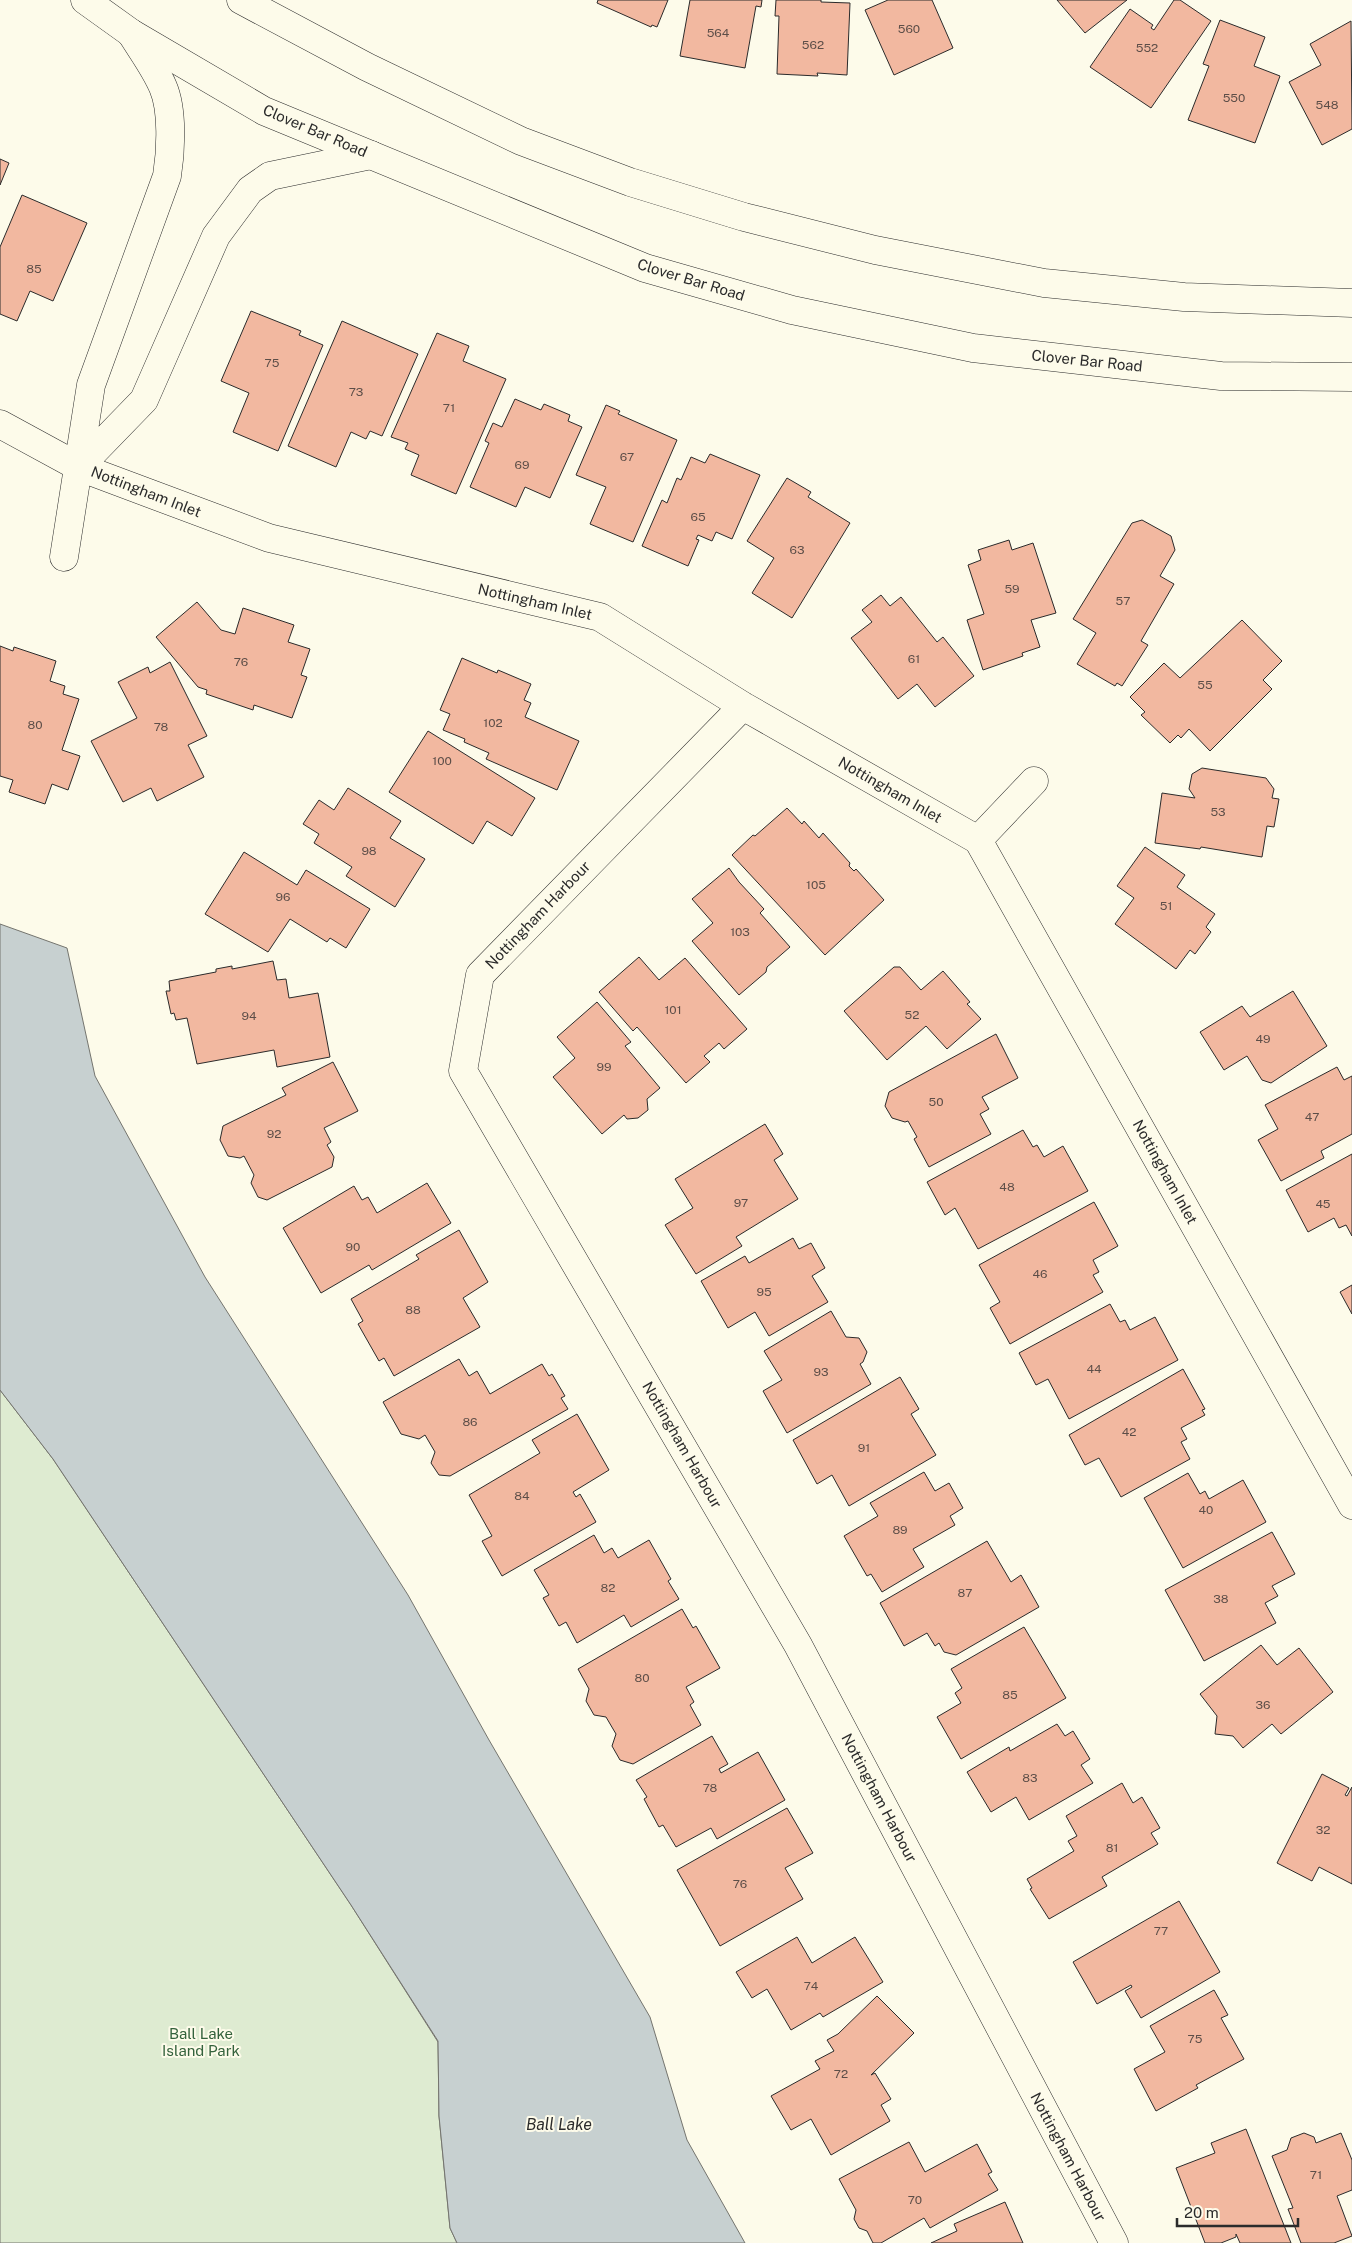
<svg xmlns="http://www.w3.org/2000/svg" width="1352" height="2243" viewBox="0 0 1352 2243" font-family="'Public Sans',sans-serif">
<rect width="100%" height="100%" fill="#fdfbea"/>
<path fill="#deebd1" stroke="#74746e" d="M0,1390l53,69 298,446 87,137 1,74 11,112 7,15h-457z"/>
<path fill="#c7d0d0" stroke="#74746e" d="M0,924l67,24 28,128 110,201 203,318 81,145 161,277 37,123 58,103h-288l-7,-15 -11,-112 -1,-75 -87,-136 -298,-446 -53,-69z"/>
<path fill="#f2b8a0" stroke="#2b2b2b" d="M598,0h70l-11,27 -5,-2 -1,2 -54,-24z
M690,0h72l-1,7 -5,-1 -11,62 -65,-12z
M776,0h45v2l29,1 -3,72 -30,-2 1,3 -41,-2 2,-58h-4z
M888,0h44l21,48 -59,27 -29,-65z
M1057,0h70l-42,33z
M1174,0h6l31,21 -60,87 -61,-41 40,-58 23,16 -2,3 3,2z
M1220,20l45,17 -11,29 26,10 -25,67 -67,-23 21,-54 -6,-2z
M1351,21l1,108 -30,16 -33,-63 32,-17 -11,-21z
M0,159l9,4 -9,22z
M22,195l65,28 -34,78 -23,-10 -13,30 -17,-7v-67z
M251,311l50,20 -2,4 24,10 -45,106 -45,-19 16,-39 -28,-12z
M342,321l76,33 -36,82 -12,-5 -4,8 -15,-7 -15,35 -48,-21z
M437,333l32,13 -6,15 43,18 -50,115 -45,-19 8,-20 -14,-6 3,-6 -17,-6z
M515,399l26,11 3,-6 26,11 -2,6 14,6 -32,71 -25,-11 -9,20 -46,-20 19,-44 -4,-2 8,-18 9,4z
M606,405l14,6 -2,3 59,26 -44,102 -43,-18 16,-37 -30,-12z
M710,454l50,21 -28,64 -16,-7 -4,9 -14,-6 -2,4 3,1 -11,26 -46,-20 20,-46 5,3 10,-25 4,2 10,-23 14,6z
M787,478l24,14 -3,5 42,26 -58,95 -40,-25 22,-35 -27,-17z
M1142,520l29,16 4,14 -15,26 14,8 -33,57 7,4 -26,41 -5,-3 -2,3 -38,-22 19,-31 -23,-14 59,-96z
M1009,540l3,10 21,-7 23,70 -25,7 9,27 -18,6 1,3 -40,14 -16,-50 17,-6 -16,-49 13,-5 -3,-10z
M881,595l9,11 11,-9 36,45 6,-5 31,39 -39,31 -18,-23 -19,15 -47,-61 21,-16 -10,-12z
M197,602l24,28 14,4 8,-26 51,17 -6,17 22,7 -9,26 6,2 -15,41 -38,-13 -1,5 -47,-16 1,-4 -9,-3 -42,-50z
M1242,620l40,41 -19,19 9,9 -62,62 -21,-22 -8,9 -3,-3 -8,8 -29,-28 4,-3 -15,-15 34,-34 16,15z
M0,646l13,5 1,-4 42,14 -6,20 15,5 -2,8 16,5 -17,51 18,6 -12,34 -16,-6 -7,20 -36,-12 4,-12 -13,-4z
M462,658l35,15 1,-3 33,14 -7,16 7,3 -6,14 54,24 -22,49 -71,-31 3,-6 -25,-11 1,-3 -22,-9 7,-16 -10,-4z
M170,662l37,74 -19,9 16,32 -47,24 -6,-13 -28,14 -32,-61 46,-23 -19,-36 30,-15 2,6z
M428,731l107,67 -23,38 -25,-15 -14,23 -84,-52z
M1202,768l64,10 8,11 -2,9 7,1 -5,28 -7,-1 -5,31 -61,-10 -1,2 -45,-6 7,-50 33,5 -6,-9 3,-15z
M348,788l53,33 -11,17 35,21 -30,48 -49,-31 6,-9 -38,-24 5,-9 -16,-10 16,-24 15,10z
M787,808l15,16 2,-3 15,17 4,-5 27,30 -1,3 5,5 2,-2 28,31 -59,55 -93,-100 21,-20 2,1z
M1145,847l40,28 -8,12 38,27 -9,13 5,5 -16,22 -5,-4 -14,19 -61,-45 19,-26 -17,-12z
M244,852l53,33 9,-15 64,39 -24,39 -16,-10 -3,4 -37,-23 -22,33 -63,-38z
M729,868l10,14 25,27 -4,4 30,34 -23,20 -1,5 -27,23 -47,-54 21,-18 -21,-24z
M639,957l20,23 26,-22 62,71 -23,20 -5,-6 -15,13 6,6 -24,21 -49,-56 -4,4 -34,-39z
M273,961l4,19 9,-1 3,19 29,-5 12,64 -53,10 -3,-17 -77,14 -10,-46 -11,2 -2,-7 -3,1 -5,-23h4l-1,-10 47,-9v-3l16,-3v3z
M894,967h6l21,23 22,-19 27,31 -3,2 14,15 -34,30 -21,-23 -39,34 -43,-49z
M1293,991l34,55 -56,37 -9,-3 -15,-24 -23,14 -24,-38 42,-26 8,11z
M597,1002l34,40 -6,4 35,42 -13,11 1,11 -10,8 -11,1 -3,-4 -22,19 -49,-57 22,-19 -18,-21z
M996,1034l22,44 -36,19 7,12 -9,5 11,20 -62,33 -15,-28 3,-2 -9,-16 -3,1 -13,-4 -7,-12 4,-14z
M333,1062l25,49 -34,17 7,14 -4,3 7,12 -2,10 -65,33 -9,-3 -7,-14 3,-8 -10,-19 -4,2 -12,-2 -8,-16 3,-14 63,-31 -4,-7z
M1337,1067l7,13 8,-4v58l-31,17 3,7 -43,23 -23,-41 20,-11 -13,-24z
M765,1124l18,30 -9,6 24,39 -62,38 6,9 -46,28 -31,-49 28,-17 -18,-29z
M1023,1130l10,17 4,-2 7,12 19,-11 25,45 -110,58 -23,-41 -10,7 -18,-33z
M1352,1154v82l-6,-11 -7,3 -5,-10 -26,14 -22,-42z
M427,1183l24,40 -79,47 -3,-5 -48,28 -38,-65 71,-42 8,14 6,-3 9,16z
M1094,1202l24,44 -25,14 6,12 -6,3 10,17 -93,52 -20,-36 10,-6 -21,-37z
M459,1230l29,52 -25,16 17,29 -86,49 -10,-18 -5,3 -21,-37 5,-3 -12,-22 68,-40 -3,-4z
M793,1238l6,11 12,-6 14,25 -13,8 16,26 -59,34 -14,-24 -27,16 -27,-47 44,-25 4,7z
M1352,1285v29l-12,-22z
M1110,1304l10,18 5,-2 5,10 25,-13 23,43 -109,59 -21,-40 -12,6 -17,-32z
M831,1311l15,26 13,1 8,14 -4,10 -3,2 11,20 -84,49 -24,-42 19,-11 -18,-29z
M459,1359l10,17 8,-5 13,23 52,-30 7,12 3,-2 13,22 -4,2 7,11 -118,67 -11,-1 -8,-12 4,-11 -10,-17 -6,4 -18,-5 -18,-32z
M1183,1369l22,40 -3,1 3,5 -24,13 6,11 -6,3 9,17 -69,38 -22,-39 -14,7 -16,-30z
M900,1377l19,32 -8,5 25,41 -87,51 -17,-31 -15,9 -24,-44z
M577,1414l32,56 -36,22 3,5 4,-3 16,28 -94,54 -20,-35 10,-5 -23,-41 71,-42 -8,-13z
M924,1472l11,19 14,-8 14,25 -13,8 5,9 -42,24 11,18 -42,25 -11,-18 -4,2 -23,-40 34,-20 -8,-13z
M1188,1473l12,21 5,-3 4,8 34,-19 23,42 -83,46 -39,-70z
M1272,1532l23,42 -23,12 6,10 -13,7 11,20 -72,38 -39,-71z
M594,1535l10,18 8,-5 6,10 31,-18 22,39 -3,2 11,18 -48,28 -7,-12 -47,28 -11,-21 -7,4 -16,-28 6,-3 -15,-25z
M987,1541l24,41 10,-7 18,32 -83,48 -12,-3 -5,-9 -4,3 -8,-13 -23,13 -24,-43z
M682,1609l11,19 3,-2 24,42 -34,19 8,15 -4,3 11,20 -68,39 -13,-4 -8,-14 4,-12 -10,-17 -12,-2 -8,-14 3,-12 -11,-20z
M1024,1627l42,71 -105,61 -24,-42 24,-14 -6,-10 7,-5 -11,-19z
M1261,1645l16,20 22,-17 34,44 -52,42 -9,-10 -29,24 -10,-12 -18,-2 2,-18 -17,-22z
M1057,1724l8,12 8,-5 17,28 -9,6 12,18 -64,37 -13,-23 -25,15 -24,-40 42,-25 1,4z
M712,1736l16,28 -9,5 2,4 37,-21 27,48 -68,39 -6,-11 -35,19 -13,-22 -4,2 -15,-28 3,-2 -11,-17z
M1322,1774l27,14 -4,7 2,1 5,-9v97l-33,-17 -7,14 -35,-18z
M1122,1783l11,20 9,-6 18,31 -9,5 7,11 -56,33 5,9 -58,33 -19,-30 2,-1 -5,-9 47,-28 -6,-10 9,-5 -11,-20z
M787,1808l26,45 -28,15 18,31 -83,47 -43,-76z
M1179,1901l41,71 -79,46 -16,-27 7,-4 -1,-2 -34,19 -24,-42z
M797,1937l15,26 43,-26 28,45 -60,35 -3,-4 -29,17 -24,-41 -15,9 -16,-26z
M1214,1990l14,25 -7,3 23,41 -48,26 2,3 -42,23 -22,-42 31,-17 -15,-26z
M877,1996l37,37 -43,42 4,-2 16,26 -10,6 9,16 -59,34 -20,-36 -20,11 -20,-34 49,-27 -5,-8 19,-10 -7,-11 11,-6z
M1246,2129l45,114h-51l-4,-9v3l-15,6h-16l-29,-75 39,-15 -4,-10z
M1304,2133l10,4 2,6 25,-10 11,27v30l-15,6 15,40 -18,7h-33l-13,-34 5,-1 -21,-52 15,-6 4,-12z
M909,2142l16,30 52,-28 15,28 -4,2 10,16 -68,38 -6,-10 -43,25h-8l-6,-12 -8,-3 -5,-9 2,-9 -17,-31z
M1005,2202l18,41h-92l26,-12 -3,-7z"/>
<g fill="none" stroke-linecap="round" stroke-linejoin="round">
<defs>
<path id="street" d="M0,424l79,43 190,71 331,79 143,89 235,134 374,665
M79,467l65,-67 72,-164 34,-46 20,-14 101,-21
M64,557l27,-172 76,-209c4,-25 6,-66 -4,-89 -8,-19 -21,-36 -32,-54
M743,706l-263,269 -17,96 335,574 316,598
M978,840l56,-59"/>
<path id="secondary" d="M85,0l46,33 133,78 381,157 147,42 181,38 248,28 131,1
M241,0l126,67 154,74 109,41 114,35 131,33 169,33 140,14 168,6"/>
</defs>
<use href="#street" stroke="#2b2b2b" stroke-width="29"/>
<use href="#secondary" stroke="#2b2b2b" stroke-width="29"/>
<use href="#street" stroke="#fdfbea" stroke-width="28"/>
<use href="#secondary" stroke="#fdfbea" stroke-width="28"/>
</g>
<g text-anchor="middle" stroke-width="4" stroke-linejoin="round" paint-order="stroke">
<g font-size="12" fill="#5d4e48">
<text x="909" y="33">560</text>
<text x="718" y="37">564</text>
<text x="813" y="49">562</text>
<text x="1147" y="52">552</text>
<text x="1234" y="102">550</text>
<text x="1327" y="109">548</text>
<text x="34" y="273">85</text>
<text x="272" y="367">75</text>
<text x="356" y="396">73</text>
<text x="449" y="412">71</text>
<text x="627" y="461">67</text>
<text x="522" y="469">69</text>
<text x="698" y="521">65</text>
<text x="797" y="554">63</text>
<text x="1012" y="593">59</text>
<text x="1123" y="605">57</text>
<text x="914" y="663">61</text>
<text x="241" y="666">76</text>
<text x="1205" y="689">55</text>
<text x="493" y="727">102</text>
<text x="35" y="729">80</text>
<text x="161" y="731">78</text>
<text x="442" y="765">100</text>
<text x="1218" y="816">53</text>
<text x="369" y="855">98</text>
<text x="816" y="889">105</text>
<text x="283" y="901">96</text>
<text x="1166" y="910">51</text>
<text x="740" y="936">103</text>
<text x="673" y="1014">101</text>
<text x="912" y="1019">52</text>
<text x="249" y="1020">94</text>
<text x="1263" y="1043">49</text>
<text x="604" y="1071">99</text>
<text x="936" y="1106">50</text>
<text x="1312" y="1121">47</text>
<text x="274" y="1138">92</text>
<text x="1007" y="1191">48</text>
<text x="741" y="1207">97</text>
<text x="1323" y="1208">45</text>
<text x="353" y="1251">90</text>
<text x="1040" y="1278">46</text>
<text x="764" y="1296">95</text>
<text x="413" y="1314">88</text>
<text x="1094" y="1373">44</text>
<text x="821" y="1376">93</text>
<text x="470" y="1426">86</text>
<text x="1129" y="1436">42</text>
<text x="864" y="1452">91</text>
<text x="522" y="1500">84</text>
<text x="1206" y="1514">40</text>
<text x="900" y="1534">89</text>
<text x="608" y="1592">82</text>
<text x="965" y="1597">87</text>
<text x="1221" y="1603">38</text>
<text x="642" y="1682">80</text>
<text x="1010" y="1699">85</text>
<text x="1263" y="1709">36</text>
<text x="1030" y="1782">83</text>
<text x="710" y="1792">78</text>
<text x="1323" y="1834">32</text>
<text x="1112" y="1852">81</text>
<text x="740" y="1888">76</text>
<text x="1161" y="1935">77</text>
<text x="811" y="1990">74</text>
<text x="1195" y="2043">75</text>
<text x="841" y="2078">72</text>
<text x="1316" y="2179">71</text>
<text x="915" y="2204">70</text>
</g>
<g font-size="15" fill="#2b2b2b" stroke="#fdfbea">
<text transform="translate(315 131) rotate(23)" y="5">Clover Bar Road</text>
<text transform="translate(691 280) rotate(17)" y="5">Clover Bar Road</text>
<text transform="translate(1087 361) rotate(6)" y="5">Clover Bar Road</text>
<text transform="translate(146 492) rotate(21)" y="5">Nottingham Inlet</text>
<text transform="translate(535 602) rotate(13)" y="5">Nottingham Inlet</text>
<text transform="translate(890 790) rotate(30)" y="5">Nottingham Inlet</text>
<text transform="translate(538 915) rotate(-46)" y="5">Nottingham Harbour</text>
<text transform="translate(1165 1172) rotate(61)" y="5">Nottingham Inlet</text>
<text transform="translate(682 1445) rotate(60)" y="5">Nottingham Harbour</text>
<text transform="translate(879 1798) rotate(62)" y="5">Nottingham Harbour</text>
<text transform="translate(1068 2157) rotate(62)" y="5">Nottingham Harbour</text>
</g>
<g font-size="15" fill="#34623c" stroke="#fdfbea">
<text x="201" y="2039">Ball Lake<tspan x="201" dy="17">Island Park</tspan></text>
</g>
<g font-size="16" font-style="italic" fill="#2b2b2b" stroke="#fdfbea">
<text x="559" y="2130">Ball Lake</text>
</g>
</g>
<path d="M1177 2218v8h121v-8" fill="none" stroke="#2b2b2b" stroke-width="2.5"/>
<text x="1184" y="2218" font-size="15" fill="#2b2b2b" stroke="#fdfbea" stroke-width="4" paint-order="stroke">20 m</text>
</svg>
